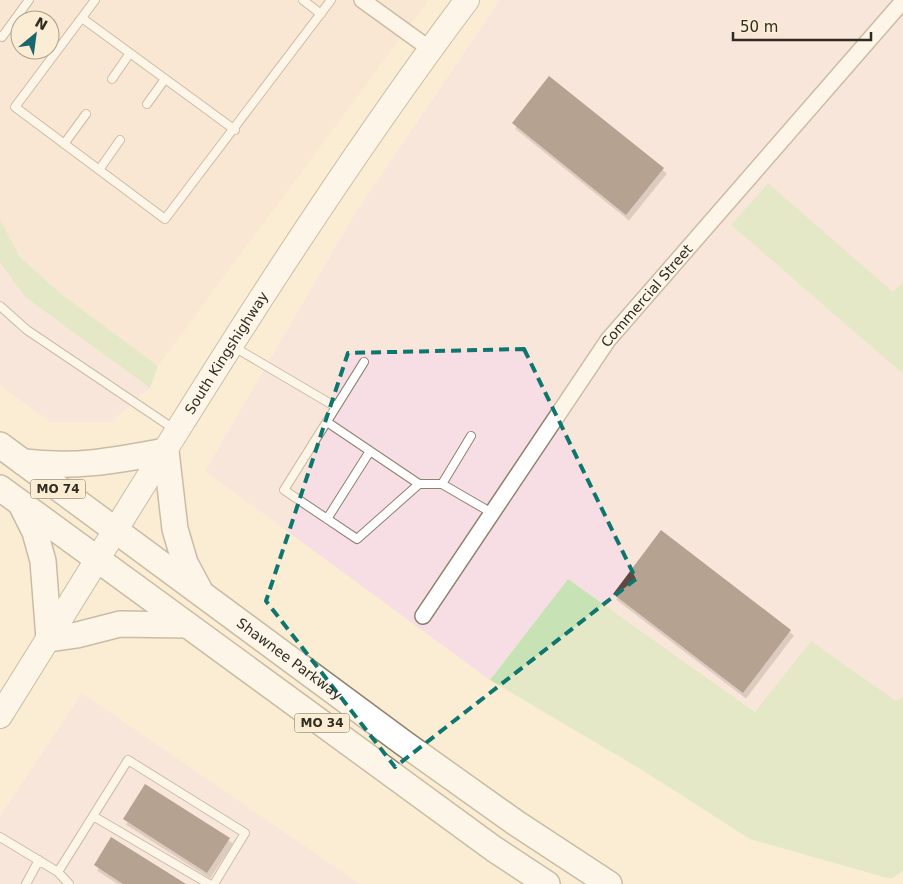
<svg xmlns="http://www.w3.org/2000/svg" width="903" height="884" viewBox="0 0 903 884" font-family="'DejaVu Sans',sans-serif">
<defs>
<filter id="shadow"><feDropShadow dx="3" dy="5.5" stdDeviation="0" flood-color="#0004"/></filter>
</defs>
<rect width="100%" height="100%" fill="#fbedd3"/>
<path fill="#f6e0d3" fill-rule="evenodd" d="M0,0h429l-271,366 -98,-73 -41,-37 -19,-37zM20,20h30v30h-30z"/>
<path fill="#f7dde4" d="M500,0h403v282l-9,11 -126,-110 -37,42 172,149v323l-6,5 -86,-60 -55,70 -188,-133 -78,101 -285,-209 149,-256z
M0,262l25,35 125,91 -39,34h-61l-50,-37z
M82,693l278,191h-360v-68z"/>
<path fill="#c7e3b6" d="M768,183l125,109 10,-10v92l-172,-149z
M0,219l19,37 41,37 98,73 -8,22 -125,-91 -25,-35z
M568,579l187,133 56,-71 85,60 7,-4v174l-12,8 -141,-40 -108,-69 -152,-90z"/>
<path fill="#614741" filter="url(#shadow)" d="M549,76l115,92 -38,47 -114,-92z
M661,530l130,100 -48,63 -130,-99z
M145,784l85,54 -23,35 -84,-54z
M111,837l75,47h-63l-29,-19z"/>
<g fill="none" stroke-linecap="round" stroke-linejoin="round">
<defs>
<path id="service" d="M95,0l-80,107 150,112 166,-219
M303,0l18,14
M82,18l153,112
M0,36l2,1 27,-37
M112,79l18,-26
M147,104l18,-25
M64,144l22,-30
M99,170l21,-30
M0,306l27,24 147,99
M234,347l102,60 -52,83 73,49 62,-55 -92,-62
M336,407l28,-45
M419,484h23l50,29
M442,484l29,-48
M327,519l43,-68
M93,816l116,68
M0,837l58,35 70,-112 117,73 -31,51
M58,872l11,12
M26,884l13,-24"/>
<g id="minor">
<path d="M362,0l68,49"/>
<path id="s1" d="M423,616l185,-276 295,-339"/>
</g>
<g id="primary">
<path id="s2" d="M0,716c151,-241 296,-488 467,-716"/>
</g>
<g id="trunk">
<path id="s3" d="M0,445l405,299 111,79 93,61"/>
<path d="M23,462c54,6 90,-1 143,-11l9,78 10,34 15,28"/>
<path d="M0,488l494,361 53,35"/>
<path d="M22,506l13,26 8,29 6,78 28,-4 43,-11 67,1"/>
</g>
</defs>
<use href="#service" stroke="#8e826b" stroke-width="10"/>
<use href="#minor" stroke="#8e826b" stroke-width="18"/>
<use href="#primary" stroke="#8e826b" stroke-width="26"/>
<use href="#trunk" stroke="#8e826b" stroke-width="28"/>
<use href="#service" stroke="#fff" stroke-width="8"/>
<use href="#minor" stroke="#fff" stroke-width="15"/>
<use href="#primary" stroke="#fff" stroke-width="24"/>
<use href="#trunk" stroke="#fff" stroke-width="25"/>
</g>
<path d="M0 0H903V884H0ZM524,349l112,230 -241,188 -129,-166 82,-248z" fill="#fbedd3" fill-opacity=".55" fill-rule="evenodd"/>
<path fill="none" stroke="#0f766e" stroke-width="4" stroke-dasharray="10 6" stroke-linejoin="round" d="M524,349l112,230 -241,188 -129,-166 82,-248z"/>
<g text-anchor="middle" stroke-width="5" stroke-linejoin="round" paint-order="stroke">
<g fill="#fbedd3" stroke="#6e6657" stroke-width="1">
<rect x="30.5" y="479.5" width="55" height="19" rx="4"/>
<rect x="294.5" y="713.5" width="55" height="19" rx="4"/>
</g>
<g font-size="12" font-weight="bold" fill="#312c22">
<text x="58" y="493">MO 74</text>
<text x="322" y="727">MO 34</text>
</g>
<g font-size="14" fill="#312c22" stroke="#fbedd3">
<text dy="5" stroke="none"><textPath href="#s1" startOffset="391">Commercial Street</textPath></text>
<text dy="5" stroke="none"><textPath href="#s2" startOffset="428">South Kingshighway</textPath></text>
<text dy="5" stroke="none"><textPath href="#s3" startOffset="360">Shawnee Parkway</textPath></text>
</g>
</g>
<g transform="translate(35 35) rotate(29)"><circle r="24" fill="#fbedd3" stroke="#aaa08c"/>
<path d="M0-4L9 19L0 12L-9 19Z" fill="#19666d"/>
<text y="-8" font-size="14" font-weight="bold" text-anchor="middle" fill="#312c22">N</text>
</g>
<path d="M733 32v8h138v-8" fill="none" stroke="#312c22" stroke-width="2.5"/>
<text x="740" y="32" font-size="15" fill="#312c22" stroke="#fbedd3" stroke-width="4" paint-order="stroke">50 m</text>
</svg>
